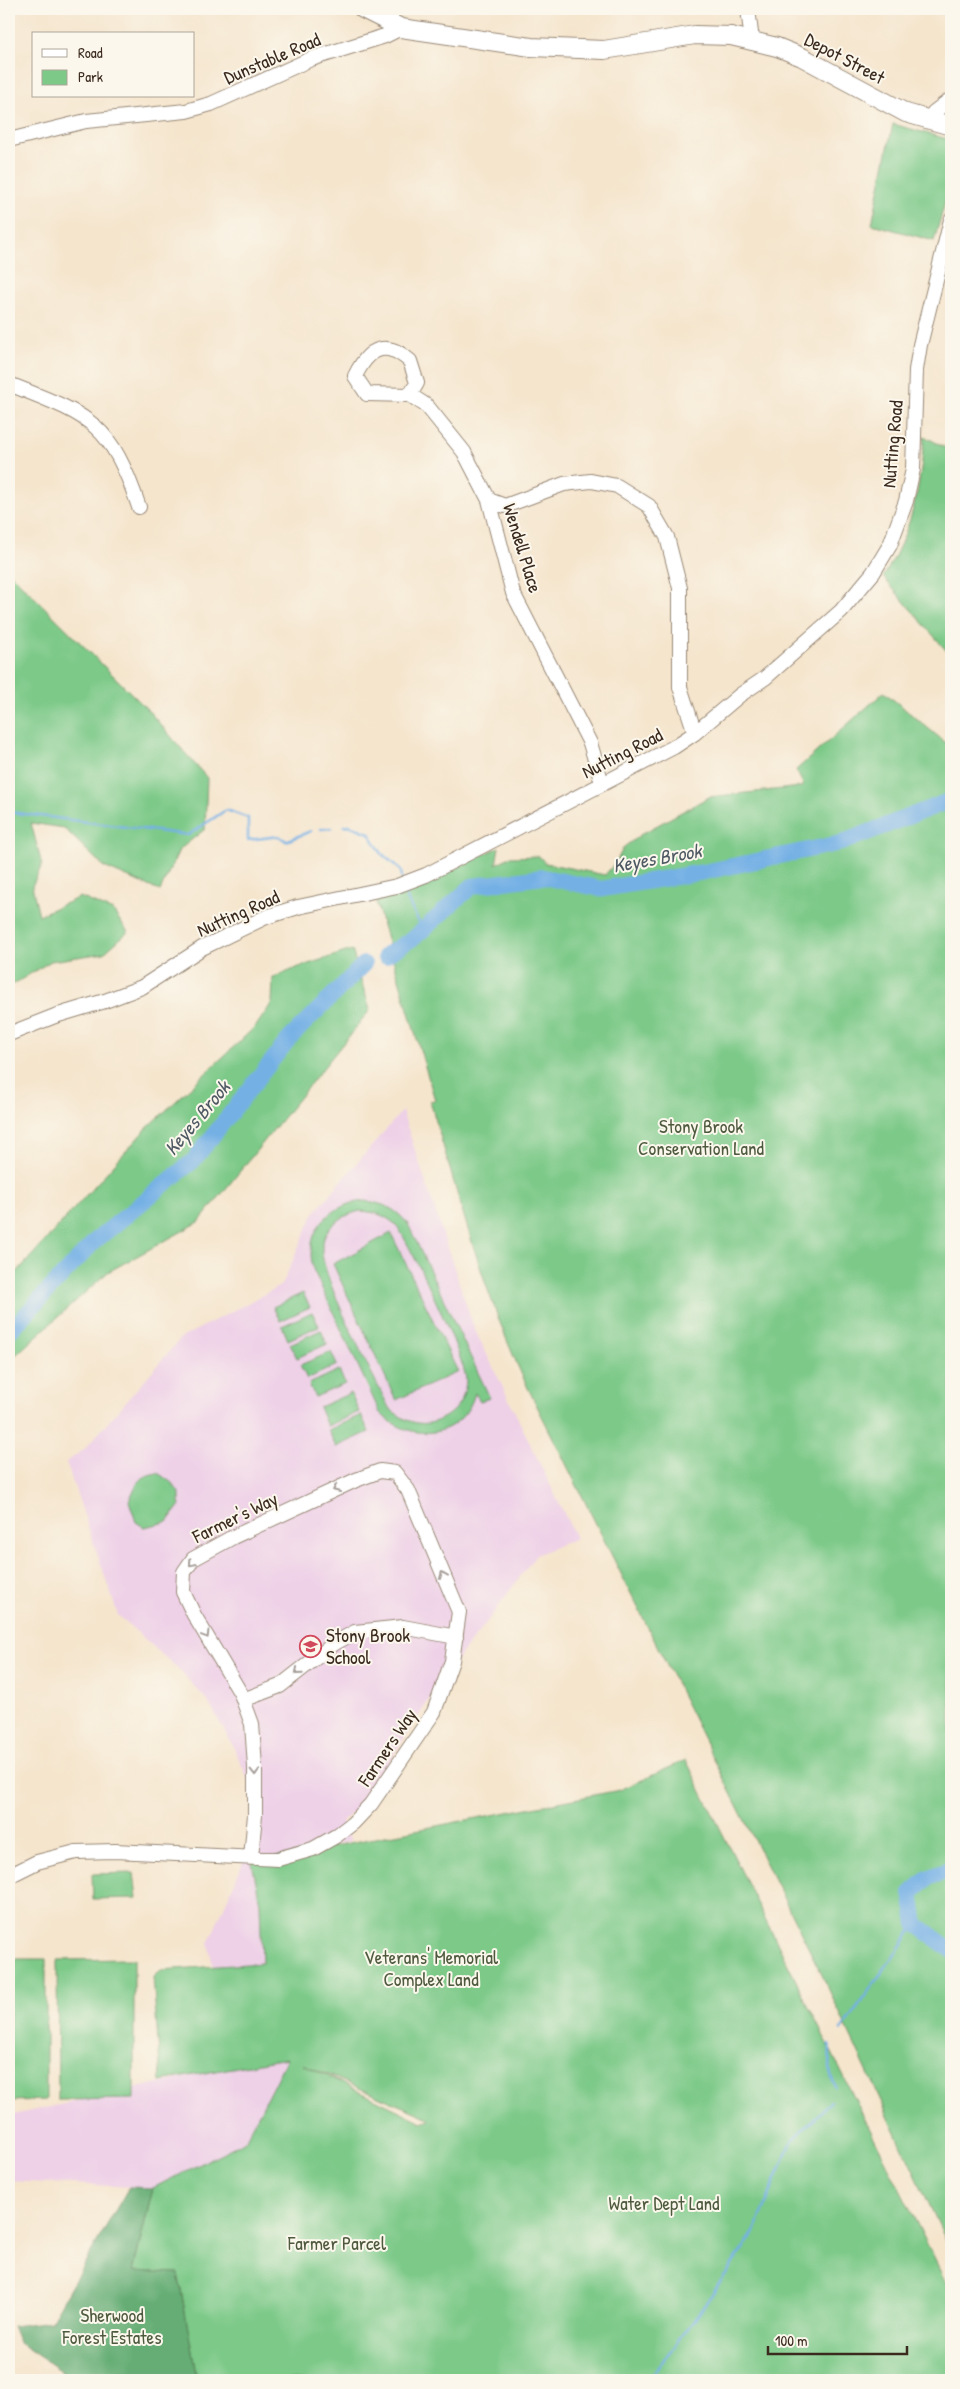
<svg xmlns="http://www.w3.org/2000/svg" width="960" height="2389" viewBox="0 0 960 2389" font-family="'Patrick Hand',sans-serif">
<rect width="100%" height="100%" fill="#fbf7ec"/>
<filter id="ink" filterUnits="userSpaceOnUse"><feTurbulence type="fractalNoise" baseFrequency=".02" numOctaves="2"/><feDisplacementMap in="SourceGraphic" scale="10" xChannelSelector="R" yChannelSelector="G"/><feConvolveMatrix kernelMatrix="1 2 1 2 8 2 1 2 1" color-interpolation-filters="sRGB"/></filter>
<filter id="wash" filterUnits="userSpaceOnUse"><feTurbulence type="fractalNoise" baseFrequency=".0096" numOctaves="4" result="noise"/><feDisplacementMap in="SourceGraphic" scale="20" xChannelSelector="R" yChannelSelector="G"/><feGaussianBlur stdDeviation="1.12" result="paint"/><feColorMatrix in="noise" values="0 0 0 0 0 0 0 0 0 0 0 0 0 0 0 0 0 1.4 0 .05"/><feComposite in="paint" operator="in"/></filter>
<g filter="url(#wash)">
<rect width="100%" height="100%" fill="#f5e5cd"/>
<path fill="#eed0e7" d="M402,1111l72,217 102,210 -40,17 -50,68 -41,52 -82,127 -21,20 9,19 -78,17 15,199 -43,84 -92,47 -144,-7v-65l219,-48 -19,-126 44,-103 2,-45 -23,-50 -25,-44 -29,-31 -60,-54 -52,-153 18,-12 97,-112 101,-53 32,-72z"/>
<path fill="#7cc988" stroke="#5c7a53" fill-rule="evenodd" d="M893,124l58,16v42l-17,59 -62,-17z
M924,436l27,15v205l-68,-79c28,-44 38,-89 41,-141z
M9,572l138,137 60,69 -2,51 -26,21 -19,41 -56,-24 -40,-39 -33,-5 11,42 -10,21 7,29 41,-18 33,14 15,21 -24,21 -53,8 -42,26z
M884,692l67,55v1504l-128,-274 -295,-589c-44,-92 -69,-190 -98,-287l5,-1 -59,-198 54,-21 69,-34 -3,17 14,-7 29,-1 6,7 60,12 11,-13 8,-15 19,-14 66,-36 92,-10 2,-3 -7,-14z
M352,950l18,60 -171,212 -91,50 -99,89v-80l135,-150 112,-105 16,-23 1,-25 26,-11z
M364,1201c20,2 32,8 44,23l82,174 -10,3 -5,-8c-13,46 -63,51 -95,20l-67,-144c-9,-37 14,-64 51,-68zM360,1211c16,1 25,4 37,15 14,21 69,134 69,154 -1,18 -9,31 -25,39 -19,10 -37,2 -52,-11 -14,-29 -71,-136 -67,-161 3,-21 19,-31 38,-36z
M391,1233l67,139 -62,28 -63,-136z
M303,1293l7,14 -30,14 -7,-14z
M312,1312l7,14 -31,14 -6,-14z
M321,1330l6,14 -30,14 -7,-14z
M331,1352l6,13 -30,14 -7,-14z
M339,1370l6,14 -30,13 -6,-13z
M351,1393l8,19 -32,14 -8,-19z
M361,1415l8,17 -33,15 -8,-17z
M158,1473l14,10 8,11v11l-13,17 -23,5 -8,-5 -7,-21c7,-16 10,-26 29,-28z
M686,1760l265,532v88h-754l-19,-107 -45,-1 20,-84 92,-47 42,-83 -126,23 -8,-104 8,-7 101,-7 -2,-60 -9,-46 22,1 347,-68zM303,2064l126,54 1,1 -8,3z
M134,1873l3,25 -44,1 -1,-25z
M9,1959h37v141l-37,1z
M134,1959v140l-76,1 -1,-140z"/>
<path fill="#65ad74" stroke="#506c49" d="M129,2187l24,1 -20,83 45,2 19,107h-123l-55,-37 -7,-17 39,-5z"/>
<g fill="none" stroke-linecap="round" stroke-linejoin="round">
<path stroke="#74b0e5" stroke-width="2.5" d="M9,812l179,23 38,-25 22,8v22l31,-4 7,5 25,-10
M344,826l5,-1 20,8 13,21 19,16 1,9
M321,829l10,-1
M405,889l2,10 16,31
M841,2030l75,-106
M830,2045l-1,23 6,19
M648,2380l47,-61 60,-88 36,-89 40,-41"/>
<path stroke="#74b0e5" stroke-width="16" d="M385,956l30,-19 57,-51 71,-9 59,12 102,-17 137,-29 110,-43
M9,1332l86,-91 98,-80 96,-122 75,-75
M951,1869l-23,9 -17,15 5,31 35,26"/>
</g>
</g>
<g filter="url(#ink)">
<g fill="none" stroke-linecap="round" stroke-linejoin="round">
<defs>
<path id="minor" d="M748,9l4,32
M928,121l6,-9 17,-13
M9,140l77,-19 100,-10 25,-7 100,-45 74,-23 16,-8
M9,384c81,32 101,37 130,123
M410,395l7,-12 -7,-22c-5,-4 -12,-10 -18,-11 -19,-6 -30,12 -37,26l12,18 43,1 17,11 37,46 25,48 24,93 77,150 12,40
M489,500l16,6 59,-22 27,-3 26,5 32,20 18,31 13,51v99l15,46
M9,1034l46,-18 50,-15 37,-14 60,-39 64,-31 32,-10 99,-21 29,-11 248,-128 21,-14 45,-38 25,-17 76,-67 32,-38 17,-28 16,-44 7,-32 3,-99 4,-25 31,-125
M243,1700l37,-14 55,-43 20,-11 48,-5 53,10
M9,1876l28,-14 39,-10 39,-1 163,8 35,-10 23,-13 17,-13 18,-19 63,-92 18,-51 7,-49 -51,-122 -13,-17 -15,-2 -24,9 -123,57 -40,22 -9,13 -1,20 11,23 47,79 11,30 3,43v48l-4,42"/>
<path id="major" d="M363,9l38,19 130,19 73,3 91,-15 36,1 46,11 25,10 104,56 45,13"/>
</defs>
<use href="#minor" stroke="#988876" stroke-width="16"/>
<use href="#major" stroke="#988876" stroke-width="20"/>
<use href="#minor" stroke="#fff" stroke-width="14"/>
<use href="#major" stroke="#fff" stroke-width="18"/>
</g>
<defs><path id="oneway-chevron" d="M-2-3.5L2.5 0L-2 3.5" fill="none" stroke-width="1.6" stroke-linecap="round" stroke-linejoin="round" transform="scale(1.25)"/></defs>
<g stroke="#a79f9a">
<use href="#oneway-chevron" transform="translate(336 1489) rotate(155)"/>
<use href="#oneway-chevron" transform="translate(192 1563) rotate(131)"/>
<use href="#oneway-chevron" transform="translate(443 1575) rotate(-113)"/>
<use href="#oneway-chevron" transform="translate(206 1635) rotate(59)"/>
<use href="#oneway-chevron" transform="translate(298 1672) rotate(140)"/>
<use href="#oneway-chevron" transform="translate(255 1772) rotate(89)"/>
</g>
</g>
<defs>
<symbol id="school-ring" viewBox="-11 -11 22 22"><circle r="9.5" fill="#fbf7ec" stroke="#d1495b" stroke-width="1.5"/><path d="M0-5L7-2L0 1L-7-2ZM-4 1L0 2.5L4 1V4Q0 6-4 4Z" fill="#d1495b"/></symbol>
</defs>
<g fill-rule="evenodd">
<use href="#school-ring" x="298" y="1634" width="25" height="25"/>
</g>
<g text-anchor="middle" stroke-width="4" stroke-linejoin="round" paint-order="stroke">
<g font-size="19" fill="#3b2a1e" stroke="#fbf7ec">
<text transform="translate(272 58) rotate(-23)" y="7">Dunstable Road</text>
<text transform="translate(845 58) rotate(28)" y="7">Depot Street</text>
<text transform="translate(892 444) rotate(-85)" y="7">Nutting Road</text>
<text transform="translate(523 548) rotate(73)" y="7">Wendell Place</text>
<text transform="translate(622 753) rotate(-27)" y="7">Nutting Road</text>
<text transform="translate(238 913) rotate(-24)" y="7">Nutting Road</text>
<text transform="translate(235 1517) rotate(-26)" y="7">Farmer's Way</text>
<text transform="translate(387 1747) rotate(-56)" y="7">Farmers Way</text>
</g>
<g font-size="19" fill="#4e5a3e" stroke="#fbf7ec">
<text x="701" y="1133">Stony Brook<tspan x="701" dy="22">Conservation Land</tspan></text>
<text x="431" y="1964">Veterans' Memorial<tspan x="431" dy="22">Complex Land</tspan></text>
<text x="664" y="2210">Water Dept Land</text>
<text x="337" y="2250">Farmer Parcel</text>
<text x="112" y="2322">Sherwood<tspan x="112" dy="22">Forest Estates</tspan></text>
</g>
<g font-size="19" fill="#3b2a1e" stroke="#fbf7ec" text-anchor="start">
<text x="326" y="1642">Stony Brook<tspan x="326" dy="22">School</tspan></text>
</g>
<g font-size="20" font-style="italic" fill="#4f5964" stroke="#fbf7ec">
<text transform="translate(657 858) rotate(-10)" y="7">Keyes Brook</text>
<text transform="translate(197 1118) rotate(-50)" y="7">Keyes Brook</text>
</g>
</g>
<rect width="960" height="2389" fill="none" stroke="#fbf7ec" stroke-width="30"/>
<rect x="32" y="32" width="162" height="65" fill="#fbf7ec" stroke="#aea59a"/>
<rect x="42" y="49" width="25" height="8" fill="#ffffff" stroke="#aea59a"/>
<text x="78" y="58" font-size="15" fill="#3b2a1e">Road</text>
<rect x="42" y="70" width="25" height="15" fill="#7cc988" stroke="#aea59a"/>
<text x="78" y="82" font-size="15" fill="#3b2a1e">Park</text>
<path d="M768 2346v8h139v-8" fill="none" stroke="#3b2a1e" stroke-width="2.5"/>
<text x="775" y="2346" font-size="15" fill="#3b2a1e" stroke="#fbf7ec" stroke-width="4" paint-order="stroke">100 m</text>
</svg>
